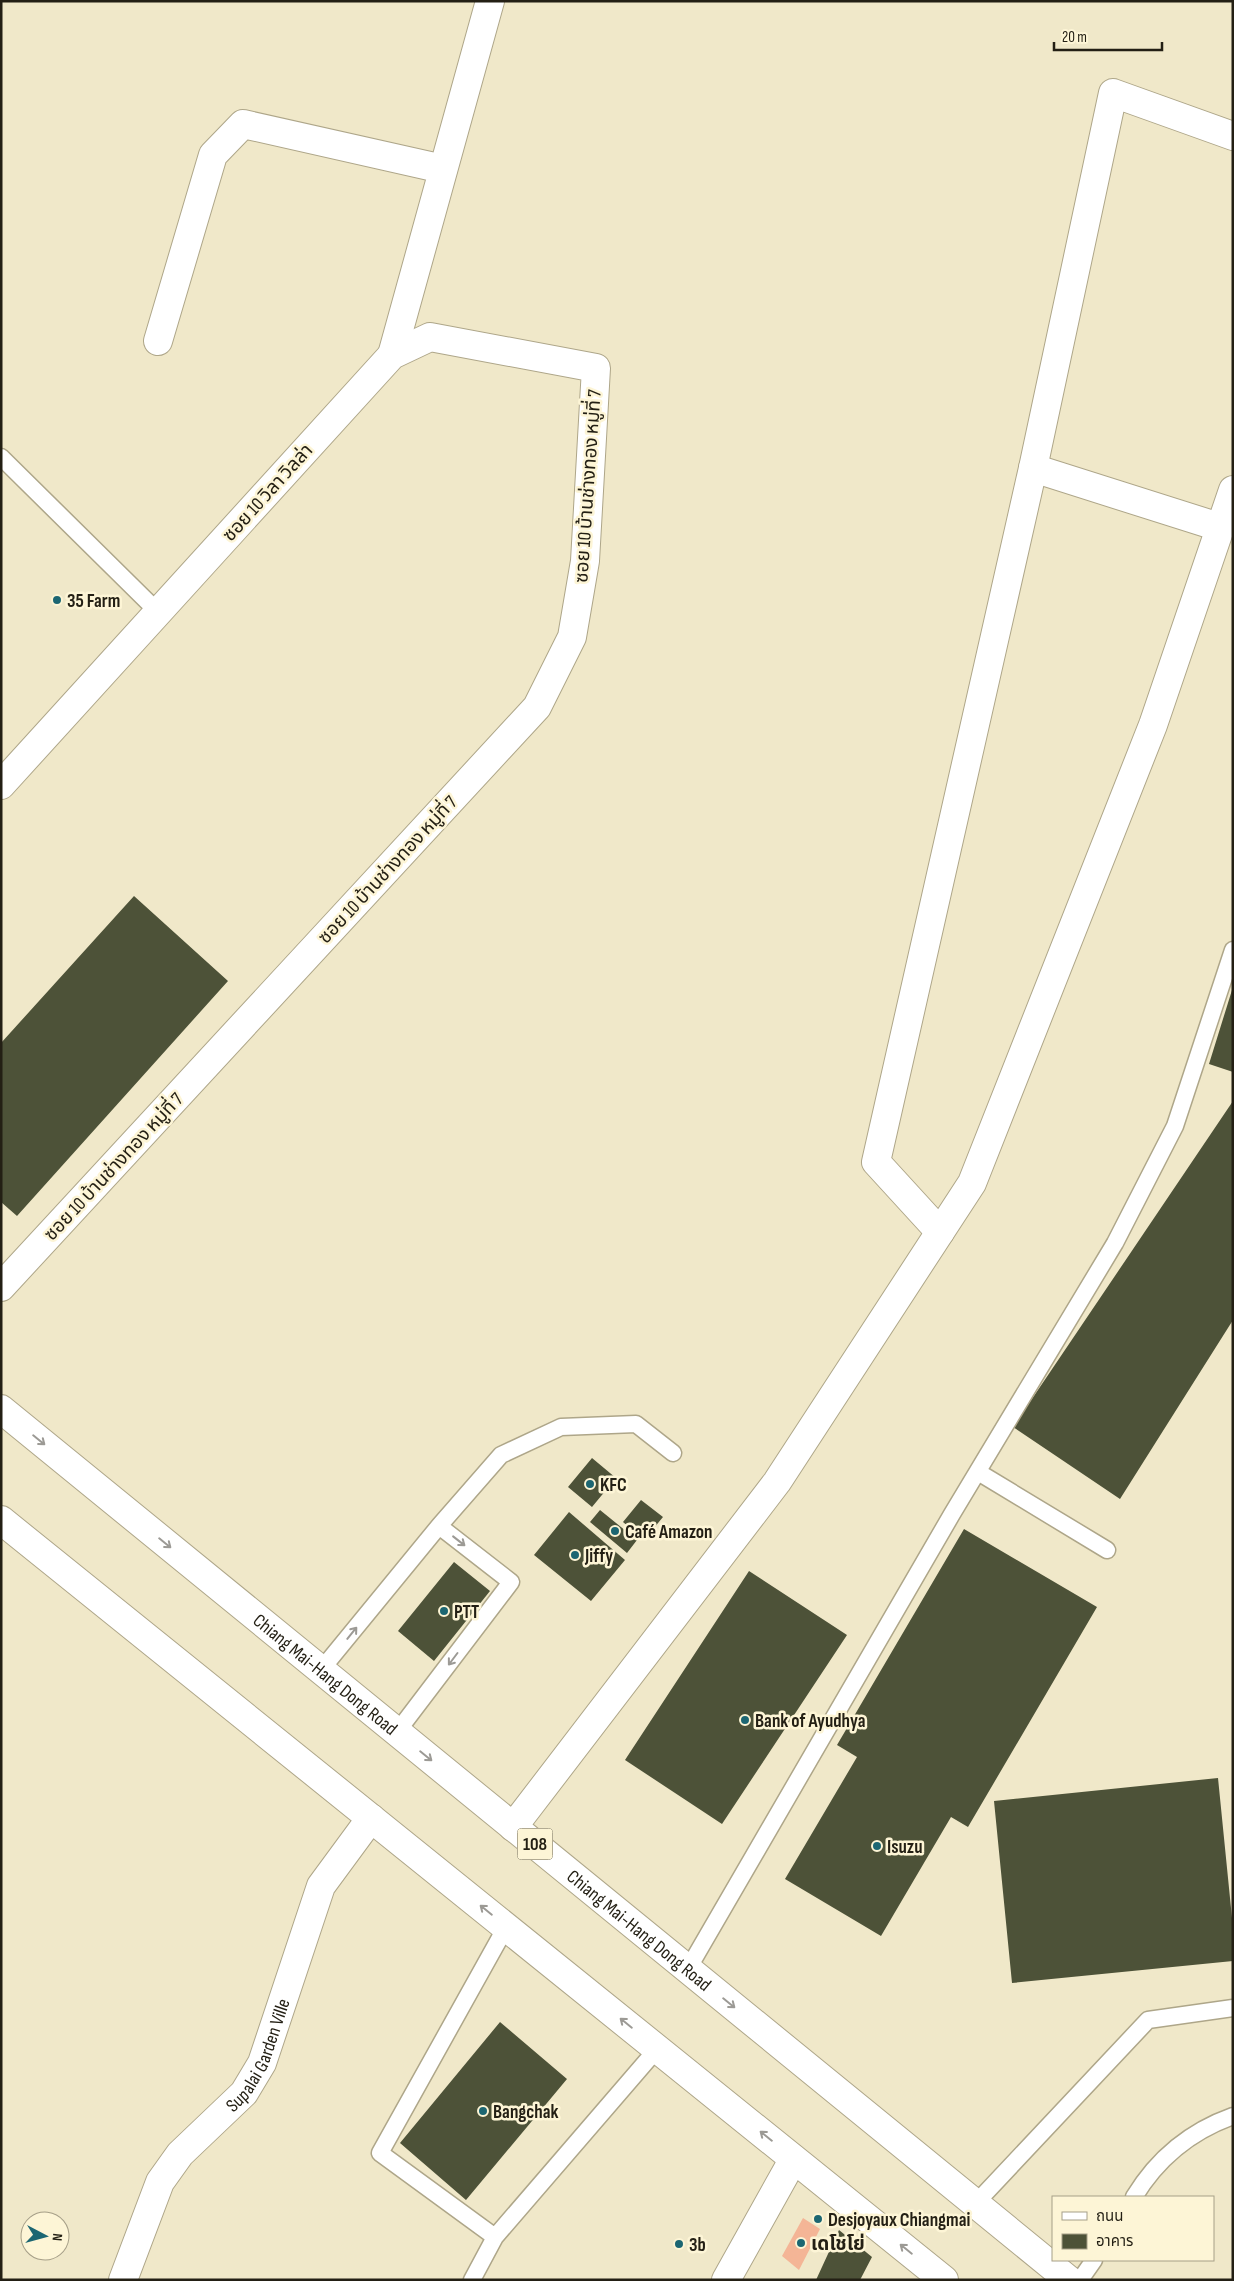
<svg xmlns="http://www.w3.org/2000/svg" width="1234" height="2281" viewBox="0 0 1234 2281" font-family="'Sofia Sans Condensed','Noto Sans Thai',sans-serif">
<rect width="100%" height="100%" fill="#f0e8c9"/>
<path fill="#f4b596" d="M803,2218l17,11 -21,41 -17,-14z"/>
<path fill="#4d5238" d="M134,896l94,85 -211,235 -16,-14v-159z
M1232,990h1v82l-24,-8z
M1233,1101v219l-113,179 -107,-72z
M592,1458l24,20 -24,29 -24,-20z
M641,1500l22,17 -19,23 -21,-18z
M600,1510l37,30 -10,13 -37,-31z
M569,1512l56,48 -34,41 -57,-46z
M964,1529l133,78 -129,220 -17,-10 -70,119 -96,-57 72,-122 -20,-12z
M454,1562l36,29 -56,70 -36,-30z
M749,1571l98,64 -125,189 -97,-64z
M1218,1778l15,150v33l-221,22 -18,-182z
M500,2022l67,57 -101,121 -66,-57z
M839,2230l33,27 -12,23h-44z"/>
<g fill="none" stroke-linecap="round" stroke-linejoin="round">
<defs>
<path id="lane" d="M1,457l157,155
M978,1472l129,78
M439,1526l62,-71 60,-28 75,-3 37,29
M321,1670l118,-144 72,56 -114,150
M506,1927l-126,226 115,84 162,-188
M688,1969l264,-455 163,-271 60,-117 58,-176
M1134,2197c23,-38 57,-66 99,-81
M975,2204l173,-184 85,-12
M472,2280l23,-43
M1080,2280l14,-20"/>
<g id="street">
<path d="M158,341l55,-186 30,-31 200,45"/>
<path d="M392,355l98,-354"/>
<path d="M1033,468l186,59"/>
<path d="M1,785l391,-430 38,-18 166,31 -11,193 -13,76 -35,70 -536,580"/>
<path d="M940,1232l-64,-70 157,-694 80,-375 120,43"/>
<path d="M513,1827l264,-345 195,-299 181,-458 80,-235"/>
<path id="s1" d="M123,2280l37,-98 20,-28 64,-61 18,-30 59,-177 50,-68"/>
<path d="M726,2280l67,-120 -1,-2"/>
</g>
<g id="primary">
<path id="s2" d="M1,1409l1068,871"/>
<path d="M1,1520l943,760"/>
</g>
</defs>
<use href="#lane" stroke="#aea689" stroke-width="19"/>
<use href="#street" stroke="#aea689" stroke-width="30"/>
<use href="#primary" stroke="#aea689" stroke-width="30"/>
<use href="#lane" stroke="#fff" stroke-width="16"/>
<use href="#street" stroke="#fff" stroke-width="28"/>
<use href="#primary" stroke="#fff" stroke-width="28"/>
</g>
<defs><path id="oneway-shaft" d="M-6 0H5M1.5-3L5.5 0L1.5 3" fill="none" stroke-width="1.6" stroke-linecap="round" stroke-linejoin="round" transform="scale(1.25)"/></defs>
<g stroke="#9c9a95">
<use href="#oneway-shaft" transform="translate(39 1440) rotate(39)"/>
<use href="#oneway-shaft" transform="translate(459 1541) rotate(38)"/>
<use href="#oneway-shaft" transform="translate(165 1543) rotate(39)"/>
<use href="#oneway-shaft" transform="translate(352 1633) rotate(-51)"/>
<use href="#oneway-shaft" transform="translate(453 1659) rotate(127)"/>
<use href="#oneway-shaft" transform="translate(426 1756) rotate(39)"/>
<use href="#oneway-shaft" transform="translate(486 1910) rotate(-141)"/>
<use href="#oneway-shaft" transform="translate(729 2003) rotate(39)"/>
<use href="#oneway-shaft" transform="translate(626 2023) rotate(-141)"/>
<use href="#oneway-shaft" transform="translate(766 2136) rotate(-141)"/>
<use href="#oneway-shaft" transform="translate(906 2249) rotate(-141)"/>
</g>
<g fill="#1c6672" stroke="#fdf5d6" stroke-width="2">
<circle cx="57" cy="600" r="5"/>
<circle cx="590" cy="1484" r="5"/>
<circle cx="615" cy="1531" r="5"/>
<circle cx="575" cy="1555" r="5"/>
<circle cx="444" cy="1611" r="5"/>
<circle cx="745" cy="1720" r="5"/>
<circle cx="877" cy="1846" r="5"/>
<circle cx="483" cy="2111" r="5"/>
<circle cx="818" cy="2219" r="5"/>
<circle cx="801" cy="2243" r="5"/>
<circle cx="679" cy="2244" r="5"/>
</g>
<g text-anchor="middle" stroke-width="5" stroke-linejoin="round" paint-order="stroke">
<rect fill="#fdf5d6" stroke="#645f4e" stroke-width="1" x="517.5" y="1828.5" width="35" height="31" rx="4"/>
<g font-size="18" font-weight="bold" fill="#231f14">
<text x="535" y="1850">108</text>
</g>
<g font-size="19" fill="#231f14" stroke="#fdf5d6">
<text transform="translate(587 486) rotate(-86)" y="7">ซอย 10 บ้านช่างทอง หมู่ที่ 7</text>
<text transform="translate(267 492) rotate(-48)" y="7">ซอย 10 วิลา วิลล่า</text>
<text transform="translate(387 869) rotate(-47)" y="7">ซอย 10 บ้านช่างทอง หมู่ที่ 7</text>
<text transform="translate(113 1166) rotate(-47)" y="7">ซอย 10 บ้านช่างทอง หมู่ที่ 7</text>
<text dy="7" stroke="none"><textPath href="#s2" startOffset="419">Chiang Mai-Hang Dong Road</textPath></text>
<text dy="7" stroke="none"><textPath href="#s2" startOffset="824">Chiang Mai-Hang Dong Road</textPath></text>
<text dy="7" stroke="none"><textPath href="#s1" startOffset="268">Supalai Garden Ville</textPath></text>
</g>
<g font-size="19" font-weight="bold" fill="#231f14" stroke="#fdf5d6" text-anchor="start">
<text x="67" y="607">35 Farm</text>
<text x="600" y="1491">KFC</text>
<text x="625" y="1538">Café Amazon</text>
<text x="585" y="1562">Jiffy</text>
<text x="454" y="1618">PTT</text>
<text x="755" y="1727">Bank of Ayudhya</text>
<text x="887" y="1853">Isuzu</text>
<text x="493" y="2118">Bangchak</text>
<text x="828" y="2226">Desjoyaux Chiangmai</text>
<text x="811" y="2250">เดโชโย่</text>
<text x="689" y="2251">3b</text>
</g>
</g>
<rect width="1234" height="2281" fill="none" stroke="#231f14" stroke-width="5"/>
<rect x="1052" y="2196" width="162" height="65" fill="#fdf5d6" stroke="#a69f88"/>
<rect x="1062" y="2212" width="25" height="8" fill="#ffffff" stroke="#a69f88"/>
<text x="1096" y="2221" font-size="15" fill="#231f14">ถนน</text>
<rect x="1062" y="2234" width="25" height="15" fill="#4d5238" stroke="#a69f88"/>
<text x="1096" y="2246" font-size="15" fill="#231f14">อาคาร</text>
<g transform="translate(45 2236) rotate(96)"><circle r="24" fill="#fdf5d6" stroke="#a69f88"/>
<path d="M0-4L9 19L0 12L-9 19Z" fill="#1c6672"/>
<text y="-8" font-size="14" font-weight="bold" text-anchor="middle" fill="#231f14">N</text>
</g>
<path d="M1054 42v8h108v-8" fill="none" stroke="#231f14" stroke-width="2.5"/>
<text x="1062" y="42" font-size="15" fill="#231f14" stroke="#fdf5d6" stroke-width="4" paint-order="stroke">20 m</text>
</svg>
